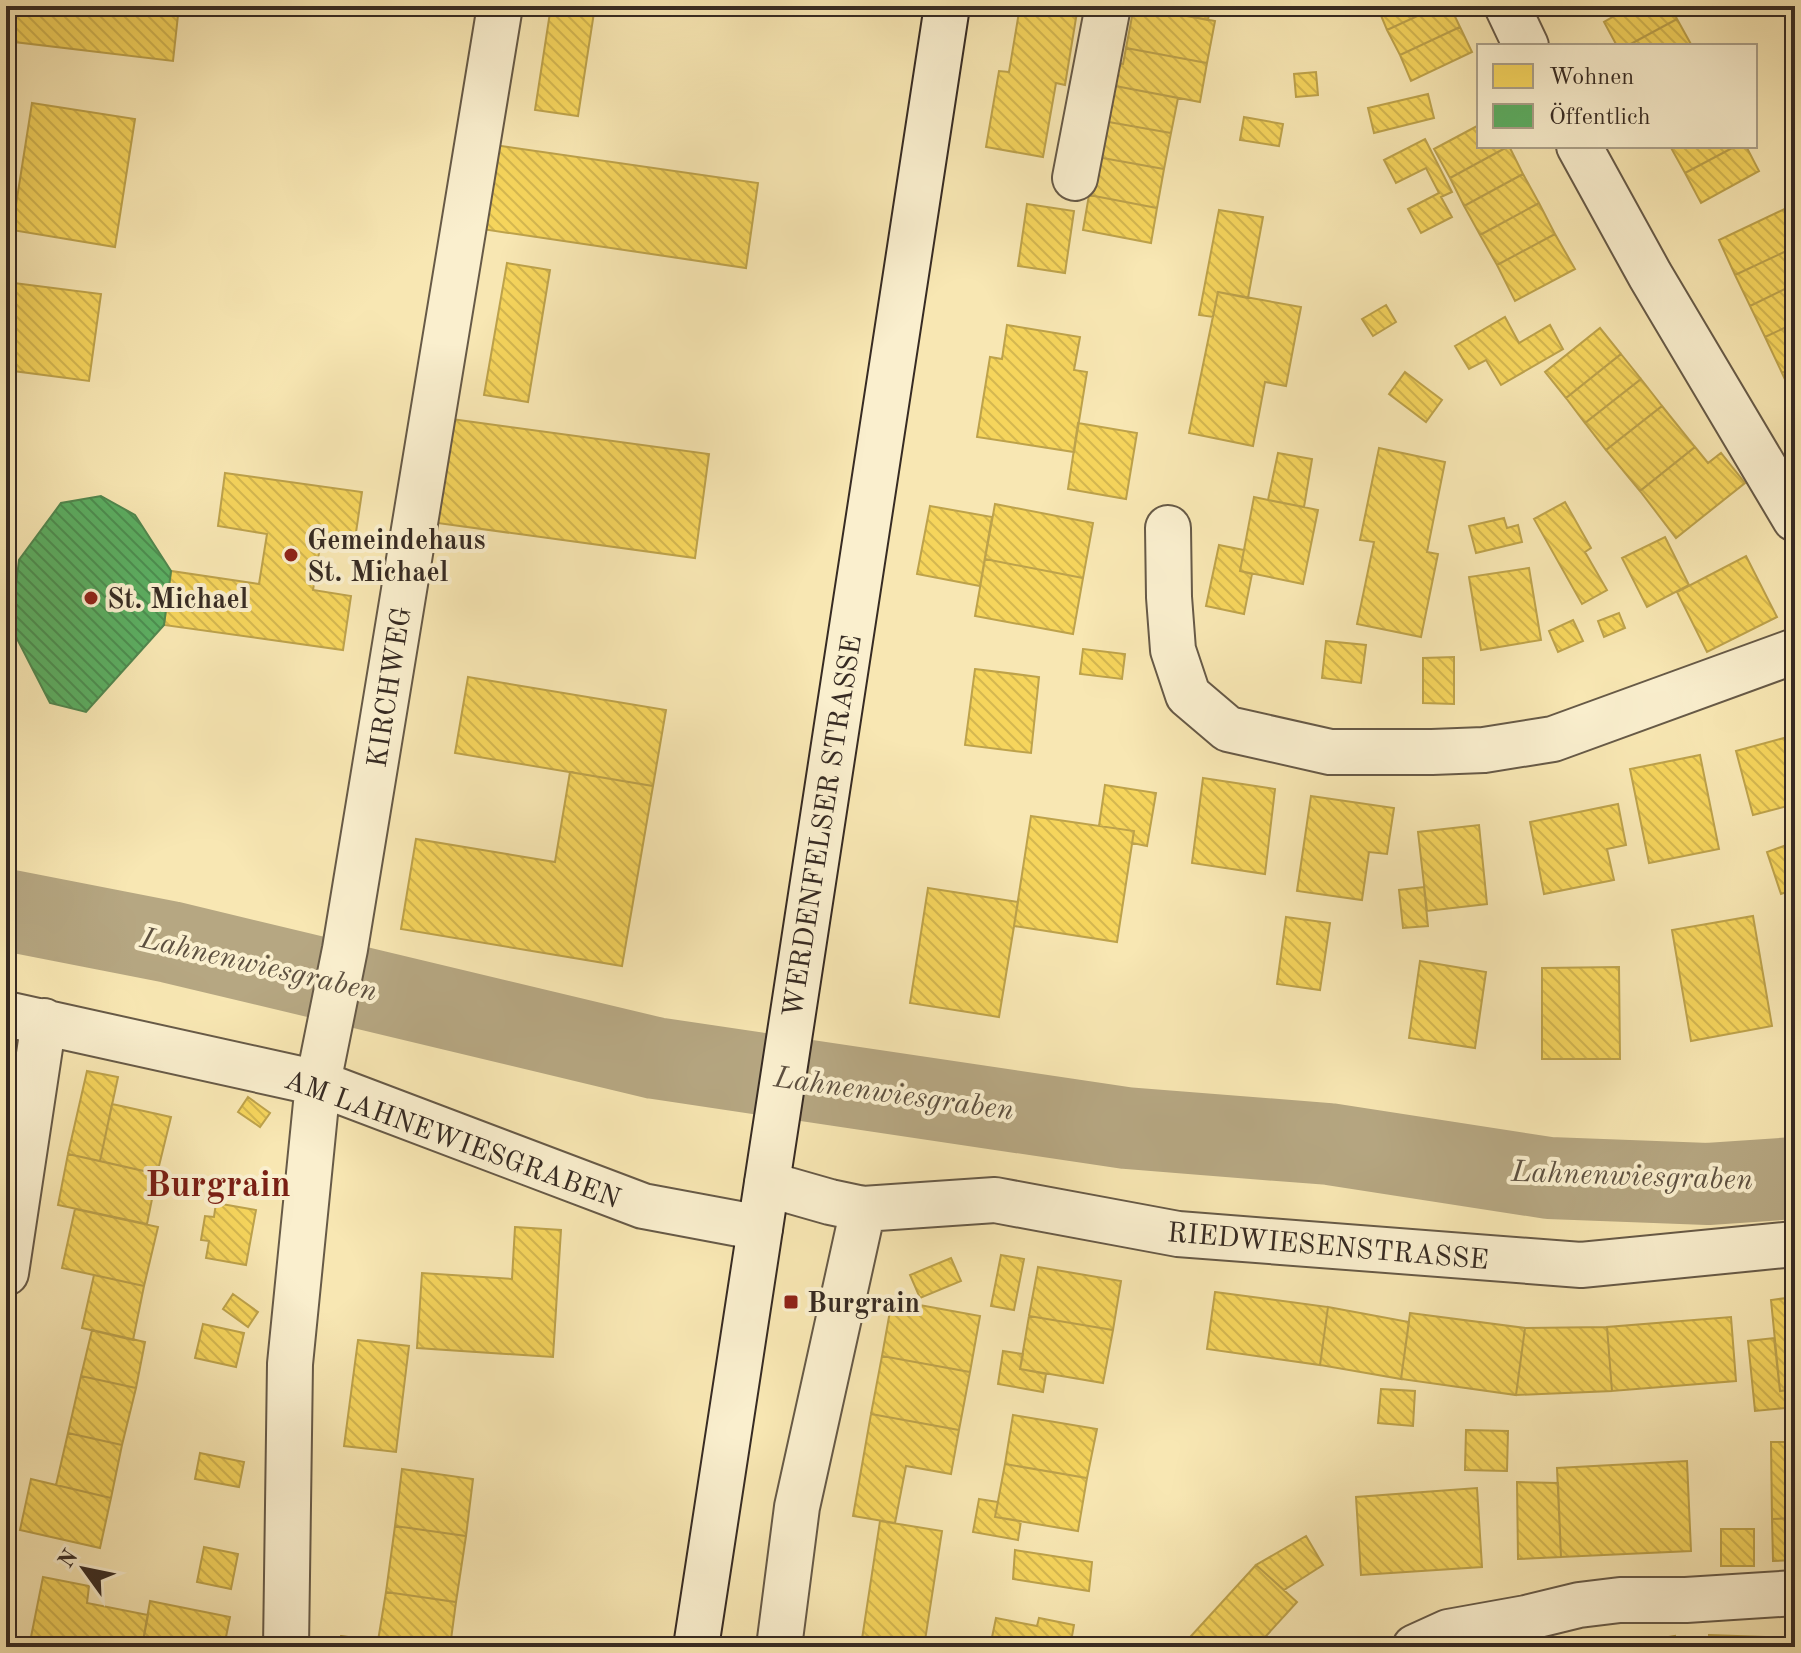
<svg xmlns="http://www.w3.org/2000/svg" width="1801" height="1653" viewBox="0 0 1801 1653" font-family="'Old Standard TT',serif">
<defs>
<pattern id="homes-back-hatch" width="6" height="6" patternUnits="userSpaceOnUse" patternTransform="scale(2)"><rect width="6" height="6" fill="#f6d55c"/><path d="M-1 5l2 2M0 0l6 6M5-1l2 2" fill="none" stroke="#d4b750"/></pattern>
<pattern id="public-back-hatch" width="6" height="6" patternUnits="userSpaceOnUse" patternTransform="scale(2)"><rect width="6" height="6" fill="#5aae61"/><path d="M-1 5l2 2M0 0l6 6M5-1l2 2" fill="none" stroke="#4b8e50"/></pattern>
</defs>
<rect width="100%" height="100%" fill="#f8e7b3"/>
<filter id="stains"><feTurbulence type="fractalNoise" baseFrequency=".0025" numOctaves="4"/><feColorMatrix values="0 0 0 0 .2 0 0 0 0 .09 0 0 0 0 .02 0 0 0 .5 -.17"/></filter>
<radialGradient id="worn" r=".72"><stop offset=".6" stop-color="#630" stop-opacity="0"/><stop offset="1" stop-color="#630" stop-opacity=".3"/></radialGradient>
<path fill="url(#homes-back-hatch)" stroke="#bda24b" stroke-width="2" d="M6,6h173l-6,55 -167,-20z
M551,6h44l-17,110 -43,-6z
M1020,6h58l-13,79 -9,-2 -13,74 -57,-10 13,-76 10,1z
M1134,6h76l-2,14z
M1134,6l81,15 -8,42 -81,-15z
M1377,6h62l-52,24z
M1439,6h11l10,21 -60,28 -13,-25z
M1632,6h39l6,13 -50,27h-10l-13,-24z
M1677,19l15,27h-65z
M1460,27l12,25 -61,29 -11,-26z
M1126,48l81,15 -7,39 -90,-17 5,-23 8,2z
M1316,72l2,23 -22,2 -2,-23z
M1110,85l68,13 -7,35 -68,-12z
M1428,94l6,24 -60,15 -6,-25z
M32,103l103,16 -20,128 -103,-17z
M1244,117l39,7 -4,22 -39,-6z
M1103,121l68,12 -7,36 -67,-12z
M1479,125v21h30l-59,32 -16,-29z
M1425,139l27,53 -11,5 11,20 -31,16 -13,-24 31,-16 -13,-25 -30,15 -12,-23z
M494,145l264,38 -12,85 -264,-39z
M1509,146l14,28 -59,32 -14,-28z
M1670,146h66l-51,27z
M1736,146h10l13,25 -58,32 -16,-30z
M1097,157l67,12 -7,39 -68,-13z
M1523,174l16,29 -59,32 -16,-29z
M1089,195l68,13 -6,35 -68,-13z
M1539,203l16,31 -58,31 -17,-30z
M1027,204l47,7 -9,62 -47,-7z
M1795,204v43l-60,28 -16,-35z
M1219,210l44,7 -15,81 -30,-6 -5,25 -14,-2z
M1555,234l20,35 -60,32 -18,-36z
M1795,247v37l-45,22 -15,-31z
M507,263l43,7 -22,132 -44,-7z
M6,282l95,12 -12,87 -83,-11z
M1795,284v39l-30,14 -15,-31z
M1218,292l83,15 -15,79 -21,-4 -12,64 -64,-13z
M1386,305l10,17 -23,14 -11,-17z
M1505,317l14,26 31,-18 13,24 -62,36 -15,-25 -17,9 -14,-23z
M1795,323v44l-13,6 -17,-36z
M1007,325l73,12 -6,33 13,2 -13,80 -97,-15 13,-80 12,2z
M1600,328l21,26 -55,44 -21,-26z
M1621,354l20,25 -56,44 -19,-25z
M1795,367v34l-13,-28z
M1405,372l37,28 -16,22 -37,-28z
M1641,379l21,27 -56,44 -21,-27z
M1662,406l33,41 -55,44 -34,-41z
M444,418l265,36 -14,104 -265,-36z
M1078,423l59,10 -11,66 -58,-10z
M1695,447l13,16 13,-10 24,30 -69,55 -36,-47z
M1379,448l66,14 -18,90 11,2 -17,83 -64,-13 17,-82 -14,-2z
M1278,453l34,6 -8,48 -36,-7z
M225,473l137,19 -7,47 -33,-5 -9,56 38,6 -8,54 -179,-25 7,-54 88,13 8,-50 -49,-8z
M1254,497l64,13 -15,74 -63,-13z
M1565,502l26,46 -6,4 22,38 -25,14 -48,-85z
M995,504l98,19 -10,55 -98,-19z
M930,506l62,11 -12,69 -63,-12z
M1504,518l3,10 11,-3 4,17 -46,11 -7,-27z
M1665,537l24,48 -42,22 -25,-49z
M1219,545l25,5 -4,21 12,3 -8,40 -38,-8z
M1746,556l31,61 -70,35 -30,-60z
M985,559l98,19 -10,56 -98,-18z
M1529,568l12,72 -60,10 -12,-73z
M1619,613l6,15 -21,9 -6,-16z
M1573,620l10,21 -25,11 -9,-21z
M1326,641l40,4 -5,38 -39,-5z
M1083,649l42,5 -3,25 -42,-5z
M1454,657v47l-31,-1v-45z
M975,669l64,8 -8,76 -66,-8z
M468,677l198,33 -13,76 -198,-33z
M1795,735v69l-42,11 -17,-64z
M1700,755l19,94 -70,14 -19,-94z
M570,772l83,14 -31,180 -221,-37 15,-90 139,23z
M1203,778l72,11 -10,85 -73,-11z
M1105,785l51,8 -9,53 -15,-3 2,-12 -35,-5z
M1311,796l83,12 -7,46 -18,-2 -7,48 -65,-9z
M1618,804l8,41 -19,4 7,31 -70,14 -14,-72z
M1031,816l103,15 -17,111 -103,-16z
M1479,825l8,79 -60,7 -9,-79z
M1795,842v47l-14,5 -14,-42z
M1424,887l4,39 -25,2 -4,-38z
M928,888l90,14 -19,115 -89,-14z
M1753,916l19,110 -81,15 -19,-111z
M1286,917l44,6 -10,67 -43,-6z
M1420,961l66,11 -11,76 -66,-10z
M1619,967l1,92h-78v-91z
M87,1071l31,6 -18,84 -32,-7z
M248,1097l22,16 -10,14 -22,-15z
M112,1104l59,13 -14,57 -57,-13z
M68,1154l89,20 -10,50 -89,-19z
M216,1203l40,7 -10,55 -40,-7 3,-17 -8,-1 4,-24 9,1z
M75,1209l83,18 -14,59 -82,-18z
M515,1227l46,3 -8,127 -136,-9 5,-75 90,6z
M1001,1255l23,4 -10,51 -23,-4z
M951,1258l10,23 -41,17 -10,-23z
M1038,1267l83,14 -8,49 -84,-14z
M94,1275l50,11 -11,54 -51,-12z
M1215,1292l113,15 -8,58 -113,-16z
M233,1294l25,18 -10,15 -25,-18z
M1795,1297v92l-15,2 -9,-91z
M892,1300l88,16 -10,56 -88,-16z
M1328,1307l81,15 -8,57 -81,-14z
M1410,1313l115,15 -9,67 -115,-16z
M1029,1316l84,14 -10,53 -83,-14z
M1731,1317l5,64 -124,10 -5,-64z
M203,1324l41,9 -8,34 -41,-9z
M1607,1327l5,64 -96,4 9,-67z
M92,1330l53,12 -9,46 -55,-12z
M1774,1338l6,53 15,-2v18l-40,4 -7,-70z
M358,1340l51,6 -13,106 -52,-6z
M1003,1351l20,3 -3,15 26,5 -3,18 -45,-8z
M882,1356l88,16 -11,58 -88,-16z
M81,1376l55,12 -14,57 -54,-12z
M1381,1389l34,2 -2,35 -35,-3z
M871,1414l88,16 -8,44 -45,-8 -11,57 -42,-7z
M1013,1415l84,14 -10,49 -82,-14z
M1466,1430l42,1 -1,40 -42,-1z
M68,1433l54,12 -11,53 -55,-13z
M1771,1442h24v76l-23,1z
M200,1453l44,9 -5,25 -44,-8z
M1687,1461l4,90 -130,6 -4,-89z
M1005,1464l82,14 -9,53 -83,-14z
M402,1469l71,10 -7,57 -71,-10z
M31,1479l80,19 -11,50 -80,-18z
M1517,1482l41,1 3,74 -43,2z
M1477,1488l5,79 -121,8 -5,-78z
M979,1499l19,3 -3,15 26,4 -3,19 -45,-8z
M1795,1518v42l-22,1 -1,-42z
M880,1521l62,10 -18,116 -62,-8z
M395,1526l71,10 -10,66 -70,-10z
M1721,1529h33v37h-33z
M1306,1536l17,29 -39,25 -28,-25z
M204,1547l34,7 -7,35 -34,-7z
M1015,1550l77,12 -3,29 -76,-12z
M1256,1565l41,37 -41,45h-75z
M43,1577l46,9 -2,17 61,12 -6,32h-113z
M386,1592l70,10 -6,45h-73z
M150,1601l80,16 -6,30h-82z
M996,1618l41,8 2,-8 35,7 -4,22h-80z
M1709,1635l85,3v9h-85z
M341,1636l37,5 -1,6h-38z
M1675,1636l1,11h-68z
M862,1639l52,8h-53z"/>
<path fill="url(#public-back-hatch)" stroke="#50874e" stroke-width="2" d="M101,496l34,19 36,56 -7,54 -78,87 -36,-9 -39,-76 8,-67 42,-57z"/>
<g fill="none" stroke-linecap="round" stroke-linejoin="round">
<path stroke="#b6a782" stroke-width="82" d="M6,910l164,32 485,116 471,70 203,16 220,34 159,6 87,-6"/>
<defs>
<path id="street" d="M1507,6l19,40
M1579,146l71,129 145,244
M1075,178l33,-172
M1168,528l1,69 4,53 15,45 40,34 102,23h102l52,-2 69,-11 242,-88
M6,1014l312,69 325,123 117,22
M767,1184l63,18 33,7 132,-9 183,34 403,31 214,-21
M6,1273l38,-252
M286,1647l4,-283 28,-281 27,-134 155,-943
M779,1647l18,-140 66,-298
M1415,1647l33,-15 78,-14 53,-13 41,-5h66l109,-7"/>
<path id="secondary" d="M696,1647l251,-1641"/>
</defs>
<use href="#street" stroke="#675a47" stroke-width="48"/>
<use href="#secondary" stroke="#372b23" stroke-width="48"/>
<use href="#street" stroke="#faefce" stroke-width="44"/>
<use href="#secondary" stroke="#faefce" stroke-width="44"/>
</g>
<g fill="#8f2418" stroke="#faefce" stroke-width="3">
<circle cx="291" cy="555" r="8"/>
<circle cx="91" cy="598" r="8"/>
<rect x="783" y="1294" width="16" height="16" rx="4"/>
</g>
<g text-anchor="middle" stroke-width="8" stroke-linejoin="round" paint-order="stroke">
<g font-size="28" font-weight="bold" fill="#372b23" stroke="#faefce" text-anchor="start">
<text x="307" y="549">Gemeindehaus<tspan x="307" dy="32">St. Michael</tspan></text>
<text x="107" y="608">St. Michael</text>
<text x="807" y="1312">Burgrain</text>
</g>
<g font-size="28" fill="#372b23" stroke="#faefce">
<text transform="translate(388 687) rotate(-81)" y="10">KIRCHWEG</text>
<text transform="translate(821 826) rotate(-81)" y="10">WERDENFELSER STRASSE</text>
<text transform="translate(453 1138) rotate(20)" y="10">AM LAHNEWIESGRABEN</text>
<text transform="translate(1328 1245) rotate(5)" y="10">RIEDWIESENSTRASSE</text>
</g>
<g font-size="30" font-style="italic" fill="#5d5040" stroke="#faefce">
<text transform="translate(259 964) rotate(13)" y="10">Lahnenwiesgraben</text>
<text transform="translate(894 1093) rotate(8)" y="10">Lahnenwiesgraben</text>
<text transform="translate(1632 1175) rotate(2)" y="10">Lahnenwiesgraben</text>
</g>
<g font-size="36" font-weight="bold" fill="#7a1f14" stroke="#faefce">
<text x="218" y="1196">Burgrain</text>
</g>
</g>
<rect width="1801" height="1653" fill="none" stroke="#f8e7b3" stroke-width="32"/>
<rect x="8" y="8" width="1785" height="1637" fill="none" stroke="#372b23" stroke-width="4"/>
<rect x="16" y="16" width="1769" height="1621" fill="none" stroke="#372b23" stroke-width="2"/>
<rect x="1477" y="44" width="280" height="104" fill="#faefce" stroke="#aca18a" stroke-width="2"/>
<rect x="1493" y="64" width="40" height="24" fill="#f6d55c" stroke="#aca18a" stroke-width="2"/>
<text x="1549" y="84" font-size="24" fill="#372b23">Wohnen</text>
<rect x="1493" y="104" width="40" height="24" fill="#5aae61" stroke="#aca18a" stroke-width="2"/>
<text x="1549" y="124" font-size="24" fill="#372b23">Öffentlich</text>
<g transform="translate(84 1569) rotate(303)" stroke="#faefce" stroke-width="6" paint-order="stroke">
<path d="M0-6L14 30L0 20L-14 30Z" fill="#372b23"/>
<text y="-12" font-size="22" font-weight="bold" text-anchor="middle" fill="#372b23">N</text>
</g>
<rect width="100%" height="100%" filter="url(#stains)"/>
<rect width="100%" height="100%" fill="url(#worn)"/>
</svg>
